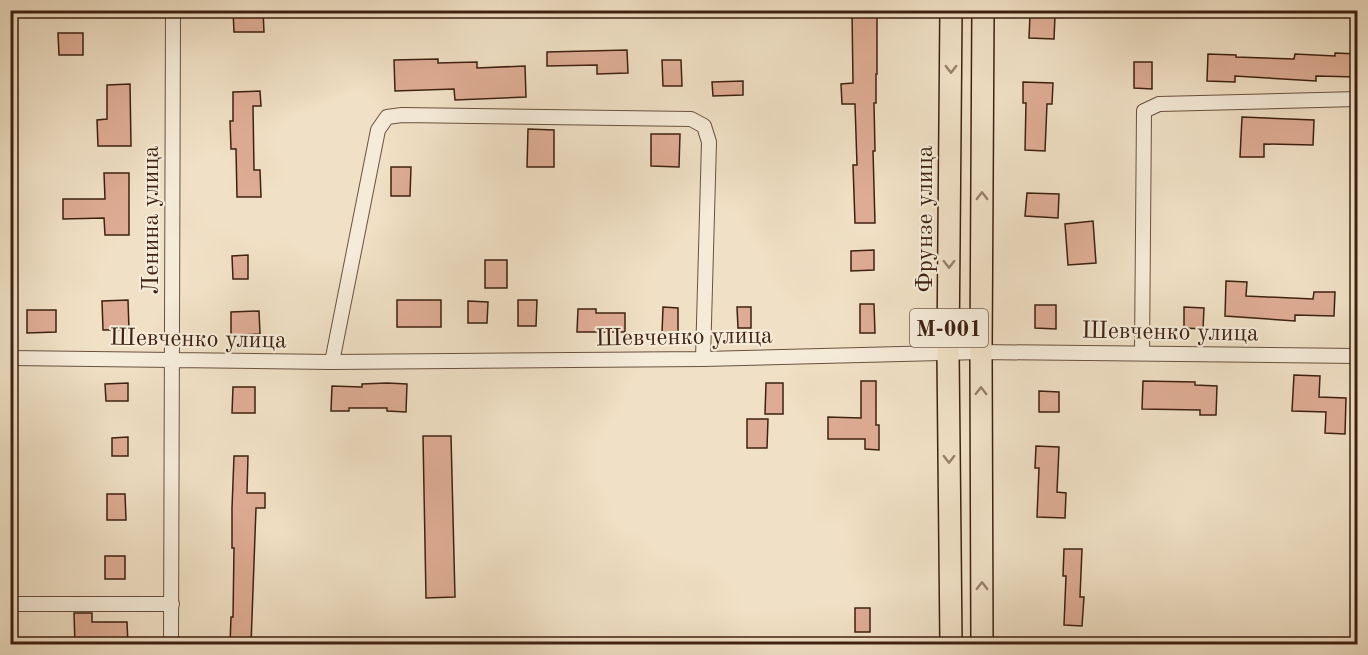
<svg xmlns="http://www.w3.org/2000/svg" width="1368" height="655" viewBox="0 0 1368 655" font-family="'Old Standard TT',serif">
<rect width="100%" height="100%" fill="#f0e0c5"/>
<filter id="stains"><feTurbulence type="fractalNoise" baseFrequency=".00333" numOctaves="4"/><feColorMatrix values="0 0 0 0 .2 0 0 0 0 .09 0 0 0 0 .02 0 0 0 .5 -.17"/></filter>
<radialGradient id="worn" r=".72"><stop offset=".6" stop-color="#630" stop-opacity="0"/><stop offset="1" stop-color="#630" stop-opacity=".3"/></radialGradient>
<path fill="#deac94" stroke="#3e2111" stroke-width="1.5" d="M233,10h30l1,22h-30z
M852,12h25v62h-1v29h-2l1,48h-2l2,72h-20l-2,-58h4l-2,-61h-13l-1,-20 12,-1z
M1030,15l25,1 -1,23 -25,-1z
M58,33h25v22h-24z
M627,50l1,23 -31,1v-9l-50,1v-14z
M1335,53l23,1v23l-42,-1v5l-81,-5v6l-28,-1 1,-27 28,1v2l58,2 1,-5 40,2z
M438,59v4l39,-1v6l48,-2 1,31 -71,3 -1,-11 -59,2 -1,-31z
M662,60h19l1,26h-19z
M1134,62h18v27l-18,-1z
M743,81v14l-30,1 -1,-14z
M1023,82l30,1 -1,21h-5l-2,47 -20,-1 1,-47h-3z
M130,84l1,62h-33l-1,-26 10,-1v-34z
M260,91l1,15h-8l1,64h6l1,27h-24l-1,-48h-5l-1,-28h3v-29z
M1242,117l72,3 -1,25 -49,-1v13h-24z
M528,129l26,1v37h-27z
M651,134h29l-1,33 -28,-1z
M391,167h20l-1,29h-19z
M104,173h25v62h-24l-1,-17 -41,1v-20h42z
M1027,193l32,1 -1,24 -33,-2z
M1093,221l3,42 -28,2 -3,-41z
M874,250v20l-23,1v-20z
M248,255v24h-15l-1,-23z
M485,260h22v28h-22z
M1226,281l21,1 -1,14 67,3 1,-7h21l-1,24 -39,-1v6l-70,-5z
M128,300l1,30h-26l-1,-29z
M397,300h44v27h-44z
M518,300h19l-1,26h-18z
M468,301l20,1 -1,21h-19z
M860,304h14l1,29h-15z
M1035,305h21v24l-21,-1z
M663,307l15,1v27l-16,-1z
M737,307h14v21h-13z
M1184,307l20,1 -1,21 -19,-1z
M578,309h18v4h29v19h-48z
M27,310h29v22l-29,1z
M259,311l1,23 -29,1v-23z
M1294,375l26,1 -1,21 27,1 -1,36 -20,-1 1,-21 -34,-1z
M861,381h15v44h3v25l-14,-1v-10h-37v-22l33,1z
M1143,381l52,1v3l22,1 -1,29h-16v-5l-58,-1z
M128,383v18h-22l-1,-17z
M387,383l20,1 -1,28 -19,-1v-3h-38v3h-18l1,-25 30,1v-3z
M766,383h17v31h-18z
M233,387h22v26h-23z
M1039,391l20,1v20h-20z
M747,419h21l-1,29h-20z
M423,436h28l4,161 -29,1z
M128,437v19h-16v-18z
M1036,446l23,1 -2,45 9,1 -1,25 -28,-1 2,-49h-4z
M234,456h14l-1,37h18v15h-9l-5,136h-21l1,-27h2l1,-69h-2v-40z
M107,494h18l1,26h-19z
M1064,549h18l-2,48h4l-2,29 -18,-1 2,-49h-3z
M105,556h20v23h-20z
M855,608h15v24h-15z
M74,613h18v9h35l1,23h-53z"/>
<g fill="none" stroke-linecap="round" stroke-linejoin="round">
<defs>
<path id="street" d="M1142,353l2,-242 15,-7 199,-5
M10,358l322,4 371,-3 278,-7 377,4
M332,362l46,-232 9,-13 15,-2 289,4 13,7 5,16 -6,217
M10,604h162
M171,644l2,-634"/>
<path id="primary" d="M951,644l-3,-292 3,-342
M982,644l-1,-292 2,-342"/>
</defs>
<use href="#street" stroke="#6a513e" stroke-width="16"/>
<use href="#primary" stroke="#3e2111" stroke-width="24"/>
<use href="#street" stroke="#f5ebd9" stroke-width="14"/>
<use href="#primary" stroke="#f0e0c5" stroke-width="21"/>
</g>
<defs><path id="oneway-chevron" d="M-2-3.5L2.5 0L-2 3.5" fill="none" stroke-width="1.6" stroke-linecap="round" stroke-linejoin="round" transform="scale(1.5)"/></defs>
<g stroke="#97806b">
<use href="#oneway-chevron" transform="translate(951 69) rotate(90)"/>
<use href="#oneway-chevron" transform="translate(982 196) rotate(-90)"/>
<use href="#oneway-chevron" transform="translate(949 264) rotate(90)"/>
<use href="#oneway-chevron" transform="translate(981 391) rotate(-90)"/>
<use href="#oneway-chevron" transform="translate(949 459) rotate(90)"/>
<use href="#oneway-chevron" transform="translate(982 586) rotate(-90)"/>
</g>
<g text-anchor="middle" stroke-width="4.5" stroke-linejoin="round" paint-order="stroke">
<rect fill="#f5ebd9" stroke="#755e4d" stroke-width="1.5" x="910" y="309" width="78" height="38" rx="4.5"/>
<g font-size="22" font-weight="bold" fill="#3e2111">
<text x="949" y="336">M-001</text>
</g>
<g font-size="24" fill="#3e2111" stroke="#f5ebd9">
<text transform="translate(924 219) rotate(-90)" y="8">Фрунзе улица</text>
<text transform="translate(150 220) rotate(-90)" y="8">Ленина улица</text>
<text transform="translate(1170 331) rotate(1)" y="8">Шевченко улица</text>
<text transform="translate(684 336) rotate(-1)" y="8">Шевченко улица</text>
<text transform="translate(198 338) rotate(1)" y="8">Шевченко улица</text>
</g>
</g>
<rect width="1368" height="655" fill="none" stroke="#f0e0c5" stroke-width="36"/>
<rect x="12" y="12" width="1344" height="631" fill="none" stroke="#3e2111" stroke-width="3"/>
<rect x="18" y="18" width="1332" height="619" fill="none" stroke="#3e2111" stroke-width="1.5"/>
<rect width="100%" height="100%" filter="url(#stains)"/>
<rect width="100%" height="100%" fill="url(#worn)"/>
</svg>
